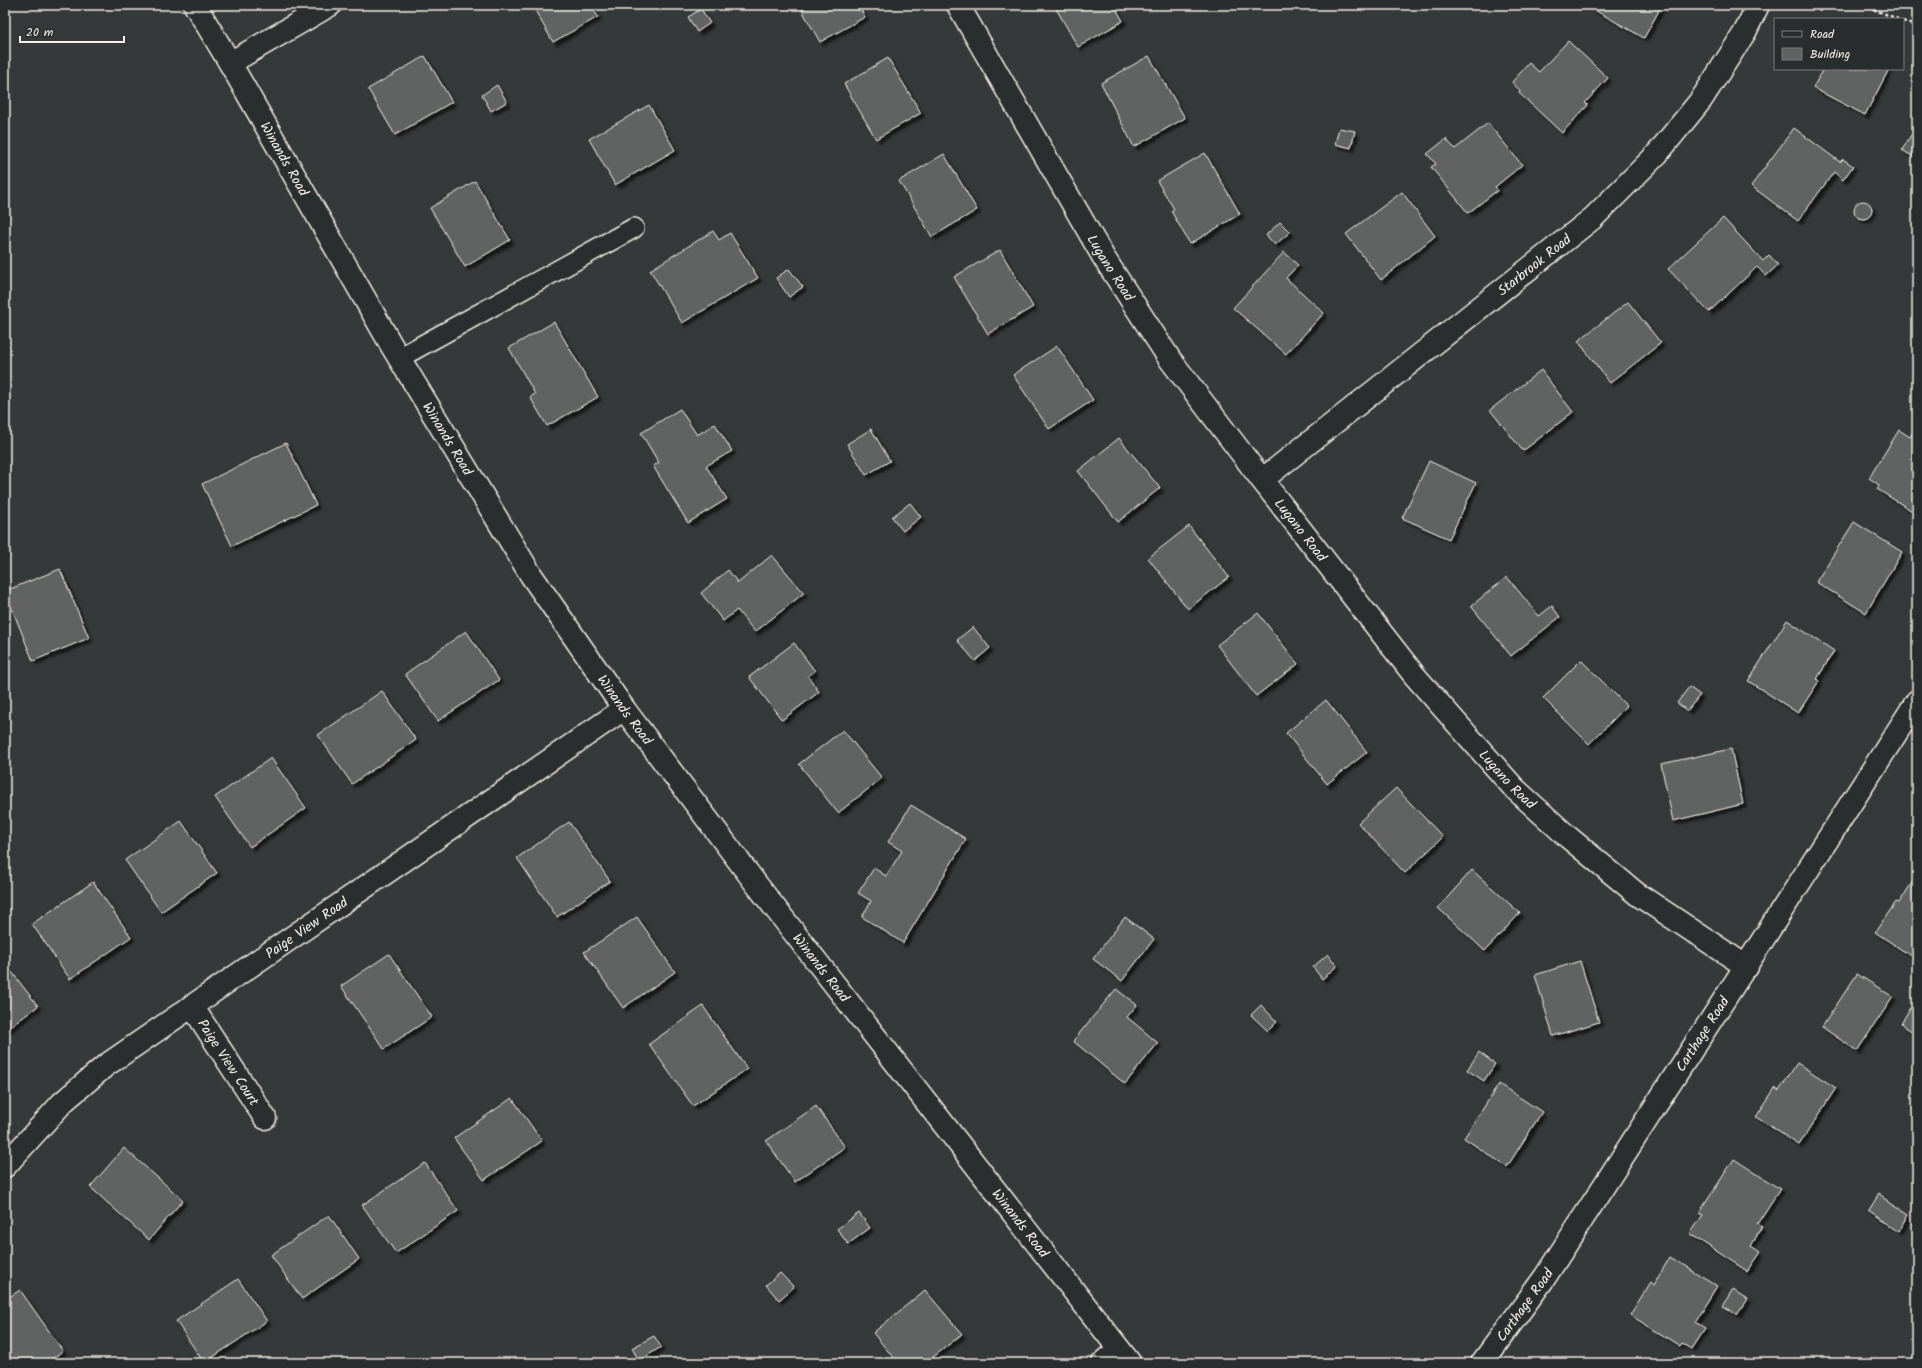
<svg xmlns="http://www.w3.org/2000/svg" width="1922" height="1368" viewBox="0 0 1922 1368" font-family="Kalam,sans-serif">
<defs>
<filter id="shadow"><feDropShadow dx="3.5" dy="3.5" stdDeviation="1" flood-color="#0009"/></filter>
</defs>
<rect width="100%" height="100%" fill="#363939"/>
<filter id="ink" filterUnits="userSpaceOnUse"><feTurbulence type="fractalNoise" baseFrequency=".025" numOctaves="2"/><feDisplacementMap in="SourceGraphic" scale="8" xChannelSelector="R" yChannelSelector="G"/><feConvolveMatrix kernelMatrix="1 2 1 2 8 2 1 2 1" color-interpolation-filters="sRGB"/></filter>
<g filter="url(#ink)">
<path fill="#616362" stroke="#f4f1e8" filter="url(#shadow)" d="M532,5h59l7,12 -45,25z
M799,5h59l7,12 -45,25z
M1054,5h60l9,16 -45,26z
M1594,5h68l-18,33 -51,-29z
M701,9l9,14 -13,9 -9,-15z
M1568,41l40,37 -23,25 3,2 -26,28 -43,-40 1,-2 -8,-9 17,-19 10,9z
M425,56l27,46 -57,33 -27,-46z
M1149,56l36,62 -51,29 -33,-64z
M888,58l33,55 -45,26 -32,-55z
M1823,69h66l-24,46 -52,-27z
M497,85l10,17 -16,9 -9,-16z
M649,105l26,45 -60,35 -26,-46z
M1488,123l34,42 -27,22 3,3 -30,23 -37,-46 5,-3 -9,-10 19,-15 9,10z
M1339,128l16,3 -4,17 -16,-4z
M1794,128l46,34 3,-3 10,7 -10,14 -9,-8 -36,49 -47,-35z
M1911,135l6,4v20l-15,-9z
M1205,153l35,61 -50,30 -19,-33 3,-2 -17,-28z
M944,154l33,56 -45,27 -33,-56z
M475,181l35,59 -45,27 -35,-59z
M1402,192l33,44 -54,44 -35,-46z
M1854 210a9 9 0 1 1 18 0a9 9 0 1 1-18 0Z
M1723,218l40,43 6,-6 9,10 -12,11 -9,-9 -48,45 -41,-43z
M1280,222l10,10 -15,13 -9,-10z
M713,231l6,9 11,-7 28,45 -76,45 -32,-53z
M1000,250l33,57 -45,27 -34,-57z
M1284,252l14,13 -12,13 38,35 -38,41 -53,-46z
M789,269l14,18 -14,10 -13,-19z
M1628,302l33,41 -51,40 -32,-42z
M554,322l44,75 -51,29 -17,-29 5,-3 -26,-46z
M1057,346l36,54 -44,29 -36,-54z
M1541,370l32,42 -50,39 -33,-41z
M680,409l17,26 18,-11 17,27 -26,15 21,33 -39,24 -35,-57 6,-3 -18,-30z
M871,429l19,32 -24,14 -19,-31z
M1915,429l2,1v84l-40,-25 2,-4 -10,-7 30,-48 11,7z
M1119,438l41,50 -42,34 -40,-51z
M286,443l30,62 -84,41 -30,-62z
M1429,461l47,22 -27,56 -47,-21z
M910,503l11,14 -18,14 -11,-14z
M1854,522l48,30 -36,61 -50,-31z
M1189,526l40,51 -41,32 -40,-51z
M772,555l32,38 -49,39 -18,-22 -14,11 -22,-28 27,-23 10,13z
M60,569l29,69 -56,23 -28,-70z
M1507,577l32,39 13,-10 8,11 -49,39 -40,-50z
M1258,613l40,51 -42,32 -39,-51z
M1787,620l47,31 -17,28 2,2 -21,32 -50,-32z
M973,627l17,21 -15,13 -18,-21z
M466,631l33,49 -61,41 -33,-47z
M794,643l21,28 -7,5 11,16 -37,28 -33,-43z
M1581,660l46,46 -38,38 -46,-46z
M1689,687l11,8 -13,16 -10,-8z
M382,691l34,49 -64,44 -34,-49z
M1326,700l41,52 -40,32 -41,-51z
M843,730l39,48 -44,35 -39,-49z
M1731,749l12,55 -70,17 -12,-57z
M271,758l35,50 -56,39 -35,-50z
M1396,788l47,49 -38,36 -47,-50z
M911,805l55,34 -63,104 -41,-26 9,-16 -13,-8 16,-25 12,8 16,-25 -14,-9z
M181,821l36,52 -56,39 -36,-52z
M569,822l41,59 -53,36 -40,-59z
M1472,870l48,43 -35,38 -47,-43z
M1917,875v85l-42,-28 21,-30 3,1z
M93,882l38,55 -61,42 -38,-55z
M637,917l38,55 -52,36 -39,-56z
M1125,917l29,22 -32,42 -29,-22z
M389,954l43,63 -48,32 -43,-63z
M1328,954l9,12 -15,13 -9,-12z
M1580,961l19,61 -46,14 -18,-61z
M5,963l33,43 -33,25z
M1857,974l36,23 -36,54 -35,-24z
M1116,989l21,16 -10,12 31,26 -33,41 -52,-43z
M1261,1005l16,17 -9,9 -17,-16z
M703,1006l44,63 -54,37 -44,-62z
M1910,1008l7,4 -1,22 -15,-10z
M1479,1052l16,12 -11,17 -17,-11z
M1797,1063l39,25 -37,57 -43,-28 19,-29 4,3z
M1499,1084l43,28 -35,55 -43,-29z
M512,1098l30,43 -58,39 -30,-42z
M816,1106l29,41 -50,35 -29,-41z
M124,1148l59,52 -34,40 -59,-53z
M1734,1159l46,30 -23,35 5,3 -11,19 9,6 -13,19 -57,-37 13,-19 -4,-2z
M425,1163l33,48 -62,42 -34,-48z
M1879,1194l30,20 -10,16 -30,-20z
M859,1213l11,15 -22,16 -11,-15z
M329,1215l30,44 -57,40 -31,-44z
M1670,1257l48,29 -23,37 10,6 -13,20 -10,-6 -2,3 -50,-31 20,-32 3,3z
M780,1273l14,14 -15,13 -13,-15z
M238,1279l29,42 -63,42 -28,-42z
M20,1290l43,61 -17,12h-41v-63z
M925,1290l37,44 -36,29h-28l-25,-30z
M1733,1290l14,9 -10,15 -14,-8z
M654,1336l7,11 -22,14 -7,-13z"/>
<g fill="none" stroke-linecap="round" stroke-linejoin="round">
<defs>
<path id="lane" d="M399,358l235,-130"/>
<g id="street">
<path id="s1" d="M958,5l146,253 65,100 93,122 153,196 99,112 54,49 69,57 110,73"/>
<path d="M230,63l100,-58"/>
<path id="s2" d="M1262,480l331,-262 64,-64 44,-54 44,-68 13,-27"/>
<path id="s3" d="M192,1006l73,112"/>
<path id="s4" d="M5,1166l58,-64 42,-36 519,-357"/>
<path d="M1103,1363l16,-13"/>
<path id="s5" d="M1482,1363l63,-86 372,-576"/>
</g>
<g id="secondary">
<path id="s6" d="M195,5l35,58 163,285 138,227 93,134 133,176 373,478"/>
</g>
</defs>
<use href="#lane" stroke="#f4f1e8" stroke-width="22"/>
<use href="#street" stroke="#f4f1e8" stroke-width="25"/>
<use href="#secondary" stroke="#f4f1e8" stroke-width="25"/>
<path stroke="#f4f1e8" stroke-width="2.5" stroke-dasharray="3 3" stroke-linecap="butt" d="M1862,5l36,14
M1903,21l14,6"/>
<use href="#lane" stroke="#2a2d2e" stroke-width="19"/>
<use href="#street" stroke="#2a2d2e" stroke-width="22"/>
<use href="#secondary" stroke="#2a2d2e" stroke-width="22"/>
</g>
</g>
<g text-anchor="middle" stroke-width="3" stroke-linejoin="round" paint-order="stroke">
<g font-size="14" fill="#f4f1e8" stroke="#2a2d2e">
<text dy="5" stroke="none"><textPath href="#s6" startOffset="178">Winands Road</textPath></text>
<text dy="5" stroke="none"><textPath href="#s2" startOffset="347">Starbrook Road</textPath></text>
<text dy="5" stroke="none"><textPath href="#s1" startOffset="304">Lugano Road</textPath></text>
<text dy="5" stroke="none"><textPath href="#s6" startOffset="502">Winands Road</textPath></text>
<text dy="5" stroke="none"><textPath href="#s1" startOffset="628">Lugano Road</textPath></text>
<text dy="5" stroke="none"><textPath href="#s6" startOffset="826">Winands Road</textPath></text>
<text dy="5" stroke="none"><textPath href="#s1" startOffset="952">Lugano Road</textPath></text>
<text dy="5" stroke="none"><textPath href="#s4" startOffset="386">Paige View Road</textPath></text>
<text dy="5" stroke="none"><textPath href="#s6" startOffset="1150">Winands Road</textPath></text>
<text dy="5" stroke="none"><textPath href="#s5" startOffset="396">Carthage Road</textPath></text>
<text dy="5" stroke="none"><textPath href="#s3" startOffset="67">Paige View Court</textPath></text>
<text dy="5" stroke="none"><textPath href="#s6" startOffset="1474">Winands Road</textPath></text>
<text dy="5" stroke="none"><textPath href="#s5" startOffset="72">Carthage Road</textPath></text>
</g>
</g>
<rect width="1922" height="1368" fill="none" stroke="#2a2d2e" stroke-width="20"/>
<rect x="10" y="10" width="1902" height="1348" fill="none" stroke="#f4f1e8" stroke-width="1.5" filter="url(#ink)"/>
<rect x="1774" y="18" width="130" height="52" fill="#2a2d2e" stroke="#7b7b78"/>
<rect x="1782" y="31" width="20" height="6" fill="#2a2d2e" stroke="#7b7b78"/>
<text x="1810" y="38" font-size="12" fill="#f4f1e8">Road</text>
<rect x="1782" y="48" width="20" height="12" fill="#616362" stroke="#7b7b78"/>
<text x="1810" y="58" font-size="12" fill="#f4f1e8">Building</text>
<path d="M20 36v6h104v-6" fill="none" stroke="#f4f1e8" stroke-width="2"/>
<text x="26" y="36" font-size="12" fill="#f4f1e8" stroke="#2a2d2e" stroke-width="3" paint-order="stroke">20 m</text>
</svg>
